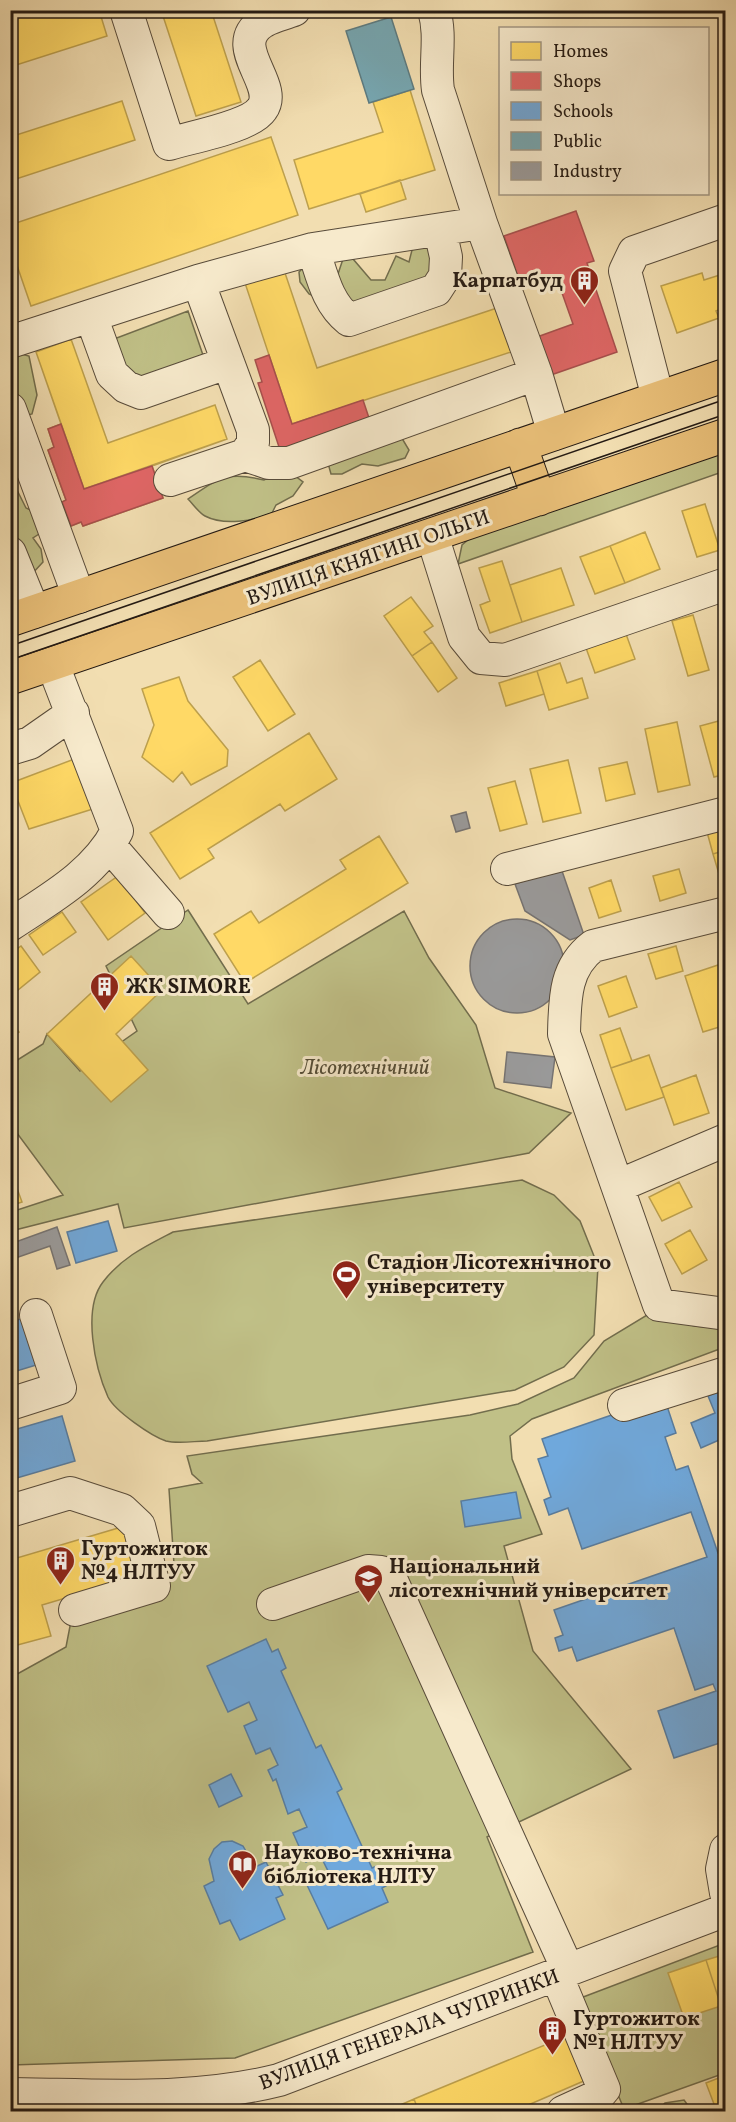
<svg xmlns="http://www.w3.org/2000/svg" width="736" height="2122" viewBox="0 0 736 2122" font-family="Vollkorn,serif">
<rect width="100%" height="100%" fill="#f2deb1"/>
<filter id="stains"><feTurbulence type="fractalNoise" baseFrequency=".00333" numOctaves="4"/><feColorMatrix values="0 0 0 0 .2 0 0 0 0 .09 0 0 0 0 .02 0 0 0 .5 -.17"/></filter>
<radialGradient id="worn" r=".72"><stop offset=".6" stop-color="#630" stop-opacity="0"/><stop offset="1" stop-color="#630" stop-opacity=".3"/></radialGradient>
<path fill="#c0c087" stroke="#726d4d" stroke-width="1.5" d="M424,243l12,14 3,24 -71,27 -48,-9 -11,-5 -9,-12 -1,-10 5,-5 31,16 9,-27 9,3 18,21h14l11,-24 13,6 3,-12z
M188,311l17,50 -64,23 -24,-13 -3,-32z
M10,351l19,5 8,39 -5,19 -20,5z
M397,430l12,20 -4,8 -27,8 -16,-2 -20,10h-11l-5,-18z
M725,451v20l-267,93 4,-19 7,-6z
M286,469l17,13 -10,14 -17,9 -4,8c-18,8 -48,13 -67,3 -6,-3 -12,-12 -17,-17 31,-21 38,-28 76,-19z
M10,476l16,32 9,4 4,22 -6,4 8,11 2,13 -12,13 -20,-40z
M188,910l60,94 156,-93 25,47 47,67 19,63 76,25 -42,40 -405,75 -6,-24 -107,27v-19l52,-17 -52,-70v-61l32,-20 4,-10 33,37 57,-40 -31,-65z
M522,1180l32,15 26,26 18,45 -4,69 -30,32 -49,23 -308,51c-12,0 -29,3 -41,0 -15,-5 -51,-30 -58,-44 -13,-29 -26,-88 -5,-115 19,-25 43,-36 70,-50z
M647,1315l48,11 30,3v18l-193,72 -22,17 2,23 30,75 -38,12 29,105 98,118 -144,68 46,115 -298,106 -224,7 -1,-387 56,-31 5,-26 97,-44 6,-13 -5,-75 33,-6 -10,-9 -5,-18 283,-41 48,-11 56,-26 30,-37z
M725,1943v130l-101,36 -46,-110z
M684,2100l8,11h-35l8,-8z"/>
<path fill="#ffd966" stroke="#bda04d" stroke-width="1.5" d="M40,10h59l8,26 -97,31v-47z
M161,10h50l30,92 -45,14z
M410,90l25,80 -126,39 -15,-49 89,-28 -10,-30z
M122,101l13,39 -125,41v-44z
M271,137l27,78 -267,91 -21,-61v-20z
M400,180l6,19 -40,13 -6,-18z
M284,270l33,98 180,-60 14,44 -219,72 -47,-141z
M702,273l2,7 22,-7v34l-10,4 3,7 -42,15 -16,-47z
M71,339l37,104 107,-38 12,34 -75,27 11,32 -80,28 -2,-4 -10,4 -9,-24 4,-2 -18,-50 6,-3 -6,-18 13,-5 -25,-72z
M71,339l37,104 107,-38 12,34 -143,50 -48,-137z
M705,504l15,46 -23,7 -15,-46z
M645,532l15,37 -35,14 -15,-37z
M610,546l15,37 -30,11 -15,-37z
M502,561l20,61 -32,11 -10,-28 10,-4 -11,-33z
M561,568l13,37 -52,17 -12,-37z
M411,597l22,29 -9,6 8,10 -20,14 -28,-40z
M693,615l16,55 -21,6 -16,-55z
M626,634l9,25 -40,14 -9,-25z
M432,642l25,36 -19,14 -26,-36z
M260,660l35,54 -27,17 -35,-54z
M560,663l7,20 15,-5 6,20 -39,12 -12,-39z
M537,671l7,23 -38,12 -7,-23z
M179,677l9,24 40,49 -1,16 -36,19 -9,-13 -9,10 -31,-25 12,-32 -12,-36z
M726,719v55l-12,3 -14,-51z
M677,722l13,63 -32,7 -13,-63z
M309,733l28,46 -52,32 -5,-7 -72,45 6,9 -34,21 -30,-46z
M77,758l19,50 -67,21 -18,-46z
M568,760l13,53 -38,9 -13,-53z
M627,762l8,32 -29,7 -7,-33z
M515,781l12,43 -27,7 -12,-43z
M726,826v24l-13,4 -6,-22z
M379,836l29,47 -163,100 -31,-49 37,-23 8,12 87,-54 -6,-9z
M726,850v40l-2,1 -11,-37z
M679,869l7,24 -26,8 -7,-25z
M118,876l27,37 -37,27 -27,-38z
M611,880l10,31 -22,7 -10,-30z
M62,912l14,20 -33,23 -14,-20z
M21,946l19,26 -22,18 -8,-6v-30z
M676,946l7,25 -27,8 -8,-25z
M131,956l31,34 -46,44 32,36 -37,32 -64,-68z
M721,964l5,15v46l-23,7 -18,-56z
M626,976l11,31 -28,10 -11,-31z
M10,1020l9,12 -9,6z
M620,1028l12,33 -21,7 -11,-33z
M649,1055l15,42 -38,13 -15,-42z
M696,1075l13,38 -35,12 -13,-37z
M10,1169l12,33 -12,4z
M679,1182l13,25 -30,14 -13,-24z
M690,1230l17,30 -25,14 -17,-30z
M125,1526l15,50 -98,29 9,31 -41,11v-52l5,-1 -5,-16v-18z
M726,1954v50l-5,2 -15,-46z
M706,1960l15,46 -37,12 -16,-45z
M574,2033l19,44 -81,35h-93l-5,-13z
M726,2075v37h-9l-11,-29z
M414,2099l5,13h-35z"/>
<path fill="#e06666" stroke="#a84f4d" stroke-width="1.5" d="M576,211l18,50 -7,2 30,89 -66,23 -14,-38 36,-13 -17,-48 -34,12 -18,-52z
M269,355l23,69 71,-24 10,30 -83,21 -11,-4 -21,-64 4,-1 -7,-22z
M61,424l23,65 68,-23 11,32 -80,28 -2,-4 -10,4 -9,-24 4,-2 -18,-50 6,-3 -6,-18z"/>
<path fill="#6fa8dc" stroke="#587da0" stroke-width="1.5" d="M108,1221l9,30 -41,12 -9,-31z
M31,1316l15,46 -36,11v-51z
M726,1388v49l-25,11 -10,-25 24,-10 -7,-17z
M664,1397l12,36 -11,4 11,33 12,-4 30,87 8,-2v190l-52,17 -16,-47 58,-20 -3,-7 -18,6 -21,-62 -97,33 -5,-14 -13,4 -4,-13 8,-3 -9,-25 153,-53 -16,-45 -109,37 -14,-41 -19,7 -5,-15 7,-3 -13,-38 10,-3 -6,-17z
M62,1416l13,45 -65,19v-49z
M516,1492l5,26 -56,9 -4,-26z
M266,1639l6,13 6,-3 8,19 -5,3 35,77 5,-3 21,44 -5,3 35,76 5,-2 9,20 -4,2 6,14 -60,27 -22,-46 23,-10 -9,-18 -14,7 -13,-29 14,-6 -8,-18 -11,5 -12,-35 -3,2 -5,-11 10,-5 -8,-17 -14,6 -12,-28 13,-6 -8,-18 -21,10 -21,-46z
M231,1774l11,22 -23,11 -10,-22z
M232,1841l11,5 12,21 11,-5 17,33 -7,3 9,21 -45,21 -10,-20 -10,4 -16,-38 10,-5 -5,-22 5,-10 8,-7z"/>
<path fill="#76a5af" stroke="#5d7b80" stroke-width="1.5" d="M391,17l23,72 -45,14 -23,-72z"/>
<path fill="#999" stroke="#767371" stroke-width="1.5" d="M466,812l4,16 -14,4 -5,-16z
M561,868l23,67 -14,5 -45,-29 -10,-27z
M470 966a47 47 0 1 1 94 0a47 47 0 1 1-94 0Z
M507,1052l48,5 -4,31 -47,-6z
M57,1227l13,38 -13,4 -7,-23 -40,14v-16z"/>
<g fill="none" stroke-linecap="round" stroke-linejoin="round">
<defs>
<path id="minor" d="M126,10l43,134c22,-7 81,-17 93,-35 18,-25 -37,-63 1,-87 9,-6 21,-8 31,-12
M434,10c8,27 0,53 4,80l43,133
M313,249c9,26 14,54 36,71l87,-30 9,-14 1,-19 -6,-27
M91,316l21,58 14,13 15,6 86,-30
M10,342l188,-61 115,-32 168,-26 55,151 18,60
M658,398l-33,-127 9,-19 92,-32
M10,409l69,188
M245,455l24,8h20l247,-89
M170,480l75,-25 8,-12v-13l-55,-149
M432,535l32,102 17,21 24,2 221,-76
M10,553l24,59
M10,749l20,-6 43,-30
M110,846l58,67
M507,869l219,-56
M726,913l-133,33c-29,22 -28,54 -29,88l95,271 67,9
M10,925c39,-26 85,-51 107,-94l-64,-166
M618,1186l108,-46
M10,1404l50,-16 -24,-73
M624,1405l102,-32
M10,1511l60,-18 52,17 17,16 15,60 -79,24
M273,1604l95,-33 13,1 10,7 177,391
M726,1850l-4,19 4,24
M556,1974l48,115 -6,7 -35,16
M10,2094c90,1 181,8 269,-14l447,-170"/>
<path id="major" d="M520,445l19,54
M10,620l716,-245
M10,678l716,-243"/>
</defs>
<use href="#minor" stroke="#584b3a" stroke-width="34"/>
<use href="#major" stroke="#241a13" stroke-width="35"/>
<use href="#minor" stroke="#f7eacc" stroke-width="32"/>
<use href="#major" stroke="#e9bf78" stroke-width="33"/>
<path stroke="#241a13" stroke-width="1.5" d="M10,646l716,-247
M10,660l716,-246"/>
</g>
<defs>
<symbol id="building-pin" viewBox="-11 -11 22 30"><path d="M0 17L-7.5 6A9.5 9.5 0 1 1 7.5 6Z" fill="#8f2418" stroke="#f7eacc"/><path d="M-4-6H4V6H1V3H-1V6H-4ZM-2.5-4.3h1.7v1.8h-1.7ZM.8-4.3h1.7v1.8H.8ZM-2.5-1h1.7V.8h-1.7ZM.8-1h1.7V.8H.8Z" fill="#fff"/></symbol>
<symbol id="stadium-pin" viewBox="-11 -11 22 30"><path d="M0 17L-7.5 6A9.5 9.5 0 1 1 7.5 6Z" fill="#8f2418" stroke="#f7eacc"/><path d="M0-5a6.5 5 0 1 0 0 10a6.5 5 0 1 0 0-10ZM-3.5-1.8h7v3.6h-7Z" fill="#fff"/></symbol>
<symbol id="university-pin" viewBox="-11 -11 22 30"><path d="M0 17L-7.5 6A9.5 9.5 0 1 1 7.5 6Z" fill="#8f2418" stroke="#f7eacc"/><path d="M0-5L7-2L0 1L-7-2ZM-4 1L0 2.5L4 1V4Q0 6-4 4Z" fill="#fff"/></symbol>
<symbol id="library-pin" viewBox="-11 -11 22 30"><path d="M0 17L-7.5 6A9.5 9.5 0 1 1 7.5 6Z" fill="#8f2418" stroke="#f7eacc"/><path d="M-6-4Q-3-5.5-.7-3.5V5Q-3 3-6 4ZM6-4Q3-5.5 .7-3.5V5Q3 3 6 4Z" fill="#fff"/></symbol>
</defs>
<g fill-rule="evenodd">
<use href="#building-pin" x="568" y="264" width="33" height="45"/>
<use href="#building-pin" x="88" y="970" width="33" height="45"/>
<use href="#stadium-pin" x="330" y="1258" width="33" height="45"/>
<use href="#building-pin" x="44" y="1544" width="33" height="45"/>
<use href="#university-pin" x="352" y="1562" width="33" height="45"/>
<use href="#library-pin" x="226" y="1848" width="33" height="45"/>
<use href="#building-pin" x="536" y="2014" width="33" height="45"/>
</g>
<g text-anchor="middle" stroke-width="6" stroke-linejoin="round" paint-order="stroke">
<g font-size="21" font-weight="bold" fill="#241a13" stroke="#f7eacc" text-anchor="start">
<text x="563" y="287" text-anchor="end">Карпатбуд</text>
<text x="126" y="993">ЖК SIMORE</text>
<text x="367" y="1269">Стадіон Лісотехнічного<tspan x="367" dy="24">університету</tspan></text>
<text x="81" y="1555">Гуртожиток<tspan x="81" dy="24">№4 НЛТУУ</tspan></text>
<text x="389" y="1573">Національний<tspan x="389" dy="24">лісотехнічний університет</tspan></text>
<text x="264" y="1859">Науково-технічна<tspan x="264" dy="24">бібліотека НЛТУ</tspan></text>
<text x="573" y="2025">Гуртожиток<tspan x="573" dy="24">№1 НЛТУУ</tspan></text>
</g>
<g font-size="21" fill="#241a13" stroke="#f7eacc">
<text transform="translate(368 557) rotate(-19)" y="7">ВУЛИЦЯ КНЯГИНІ ОЛЬГИ</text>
<text transform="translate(409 2029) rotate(-20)" y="7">ВУЛИЦЯ ГЕНЕРАЛА ЧУПРИНКИ</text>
</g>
<g font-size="21" font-style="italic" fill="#534c36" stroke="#f7eacc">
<text x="365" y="1074">Лісотехнічний</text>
</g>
</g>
<rect width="736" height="2122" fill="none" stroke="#f2deb1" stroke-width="36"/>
<rect x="12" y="12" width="712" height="2098" fill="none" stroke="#241a13" stroke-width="3"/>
<rect x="18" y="18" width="700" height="2086" fill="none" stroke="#241a13" stroke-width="1.5"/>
<rect x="499" y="27" width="210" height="168" fill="#f7eacc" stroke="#a39782" stroke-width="1.5"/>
<rect x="511" y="42" width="30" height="18" fill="#ffd966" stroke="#a39782" stroke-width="1.5"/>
<text x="553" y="57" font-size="18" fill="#241a13">Homes</text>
<rect x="511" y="72" width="30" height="18" fill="#e06666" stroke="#a39782" stroke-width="1.5"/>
<text x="553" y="87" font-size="18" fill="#241a13">Shops</text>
<rect x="511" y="102" width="30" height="18" fill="#6fa8dc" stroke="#a39782" stroke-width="1.5"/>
<text x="553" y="117" font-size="18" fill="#241a13">Schools</text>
<rect x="511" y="132" width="30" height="18" fill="#76a5af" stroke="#a39782" stroke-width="1.5"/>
<text x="553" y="147" font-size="18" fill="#241a13">Public</text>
<rect x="511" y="162" width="30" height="18" fill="#999999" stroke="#a39782" stroke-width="1.5"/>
<text x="553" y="177" font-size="18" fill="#241a13">Industry</text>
<rect width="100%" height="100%" filter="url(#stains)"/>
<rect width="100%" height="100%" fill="url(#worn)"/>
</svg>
